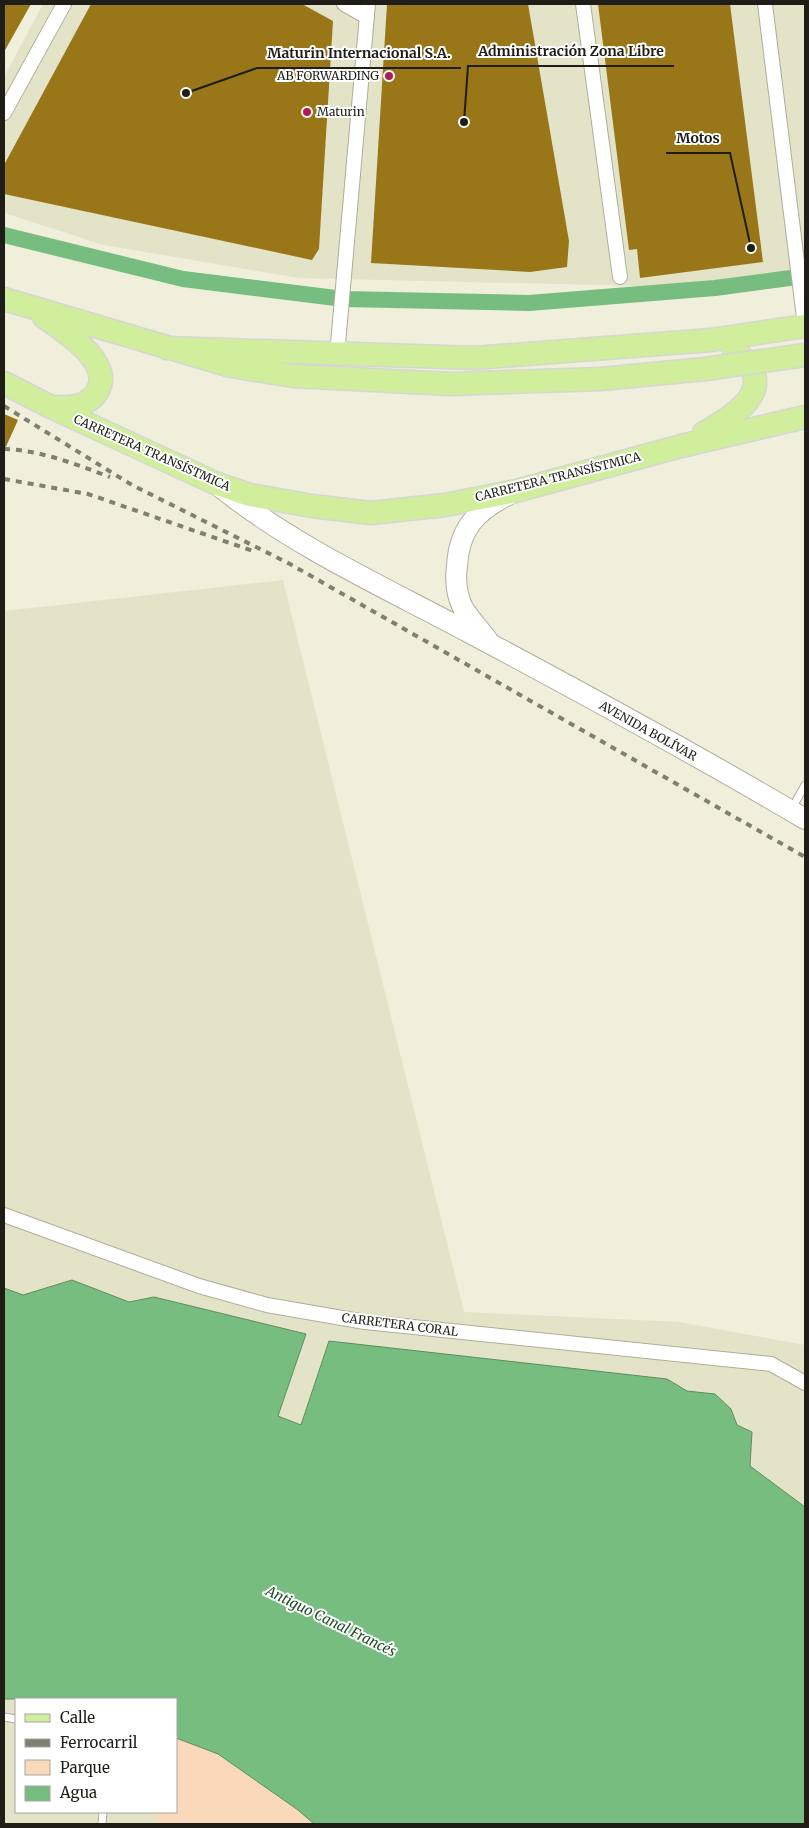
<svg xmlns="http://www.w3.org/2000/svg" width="809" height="1828" viewBox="0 0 809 1828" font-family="Merriweather,serif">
<rect width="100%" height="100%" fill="#efefdb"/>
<path fill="#e3e3c7" d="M43,4h762v267l-120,16 -386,-9 -195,-33 -100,-32v-136z
M283,580l181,732 215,10 126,23v162l-55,-41 2,-34 -15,-7 -22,-31 -28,-3 -20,-12 -366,46 -23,-9 28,-82 -152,-37 -25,5 -57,-22 -49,15 -19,-7v-677z
M4,1699l12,1v112h142l-2,12h-152z"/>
<path fill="#fad9ba" d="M176,1738l41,16 81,56 16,14h-158l2,-12h18z"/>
<path fill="#78bd80" stroke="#5d8d60" d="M72,1280l57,22 25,-5 152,37 -28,82 23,9 28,-84 338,38 20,12 28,3 16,15 6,16 15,7 -2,34 55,41v317h-491l-16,-14 -80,-56 -42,-16v-39h-172v-411l19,7z"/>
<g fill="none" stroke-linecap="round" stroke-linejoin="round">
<path stroke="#78bd80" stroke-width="16" d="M4,235l179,44 161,20 185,4 186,-15 90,-12"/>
</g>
<path fill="#997718" d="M4,4h27l-27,48z
M91,4h211l31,17 -14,228 -7,11 -308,-66v-29z
M387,4h141l41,237 -2,26 -37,5 -159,-9z
M598,4h132l33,258 -123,16 -3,-29 -8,1z
M4,414l14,6 -14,31z"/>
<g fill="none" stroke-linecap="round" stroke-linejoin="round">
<defs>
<path id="service" d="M791,810l14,-25
M4,1717l12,2
M102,1824l1,-12"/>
<path id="minor" d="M344,4l23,13
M583,4l37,273
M765,4l40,322
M4,113l60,-109
M337,355l31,-351
M4,1215l195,71 68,19 98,17 406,42 34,19"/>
<path id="secondary" d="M220,487c75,60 164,100 248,145 113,60 227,122 337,187
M487,639c-8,-10 -18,-21 -24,-31 -7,-14 -8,-27 -6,-42 2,-37 19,-55 51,-71"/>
<path id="primary" d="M4,299l227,67 62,10
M44,317c20,14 71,46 53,75 -10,16 -29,16 -45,15
M167,348l308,10 236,-18 94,-14
M4,383l47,24 164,76 35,12 62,11 59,7 74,-8 71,-14 165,-45 124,-29
M704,433c34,-19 78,-48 30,-82"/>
</defs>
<use href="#service" stroke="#aeae9b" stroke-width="9"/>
<use href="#minor" stroke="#aeae9b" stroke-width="16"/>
<use href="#secondary" stroke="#aeae9b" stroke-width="22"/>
<use href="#primary" stroke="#d6d6d5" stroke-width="25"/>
<use href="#service" stroke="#fff" stroke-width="7"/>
<use href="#minor" stroke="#fff" stroke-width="14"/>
<use href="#secondary" stroke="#fff" stroke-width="20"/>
<use href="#primary" stroke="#d0ee9c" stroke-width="22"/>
<path stroke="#7f7f72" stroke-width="4" stroke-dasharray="6 6" stroke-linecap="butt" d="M4,406l128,79 158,79 515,293
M4,449c36,1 71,15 106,28
M4,479l84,15 165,57"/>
<defs>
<path id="primary-bridge" d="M293,376l158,8 150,-5 104,-10 100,-14"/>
</defs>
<use href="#primary-bridge" stroke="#d6d6d5" stroke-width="25" stroke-linecap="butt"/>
<use href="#primary-bridge" stroke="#d0ee9c" stroke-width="22"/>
</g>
<g fill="#ad1c52" stroke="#fff" stroke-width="2">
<circle cx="389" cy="76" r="5"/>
<circle cx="307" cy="112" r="5"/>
</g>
<g text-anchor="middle" stroke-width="4" stroke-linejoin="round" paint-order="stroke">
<g font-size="12" fill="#1e1e17" stroke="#fff" text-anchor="end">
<text x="379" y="80">AB FORWARDING</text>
<text x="317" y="116" text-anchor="start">Maturin</text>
</g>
<g font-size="12" fill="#1e1e17" stroke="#fff">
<text transform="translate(152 453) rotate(24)" y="4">CARRETERA TRANSÍSTMICA</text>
<text transform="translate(558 477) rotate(-14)" y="4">CARRETERA TRANSÍSTMICA</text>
<text transform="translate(648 731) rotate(29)" y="4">AVENIDA BOLÍVAR</text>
<text transform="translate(400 1325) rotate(7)" y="4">CARRETERA CORAL</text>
</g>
<g font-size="14" font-style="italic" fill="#1c4d24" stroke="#fff">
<text transform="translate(331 1621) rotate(26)" y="5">Antiguo Canal Francés</text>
</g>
</g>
<path fill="none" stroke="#1e1e17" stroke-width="2" d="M464 122L468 66H674M186 93L257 68H461M751 248L730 153H666"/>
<g fill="#1e1e17" stroke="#fff" stroke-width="2">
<circle cx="464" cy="122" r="5"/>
<circle cx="186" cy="93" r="5"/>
<circle cx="751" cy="248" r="5"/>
</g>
<g font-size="14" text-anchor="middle" font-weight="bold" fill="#1e1e17" stroke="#fff" stroke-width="4" stroke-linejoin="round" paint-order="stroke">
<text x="571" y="56">Administración Zona Libre</text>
<text x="359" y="58">Maturin Internacional S.A.</text>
<text x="698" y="143">Motos</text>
</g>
<rect width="809" height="1828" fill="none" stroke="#1e1e17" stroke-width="10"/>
<rect x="15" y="1698" width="162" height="115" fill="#ffffff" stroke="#a5a5a2"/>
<rect x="25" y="1714" width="25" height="8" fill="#d0ee9c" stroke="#a5a5a2"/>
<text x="60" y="1723" font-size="15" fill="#1e1e17">Calle</text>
<rect x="25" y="1739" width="25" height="8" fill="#7f7f72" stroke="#a5a5a2"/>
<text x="60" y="1748" font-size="15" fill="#1e1e17">Ferrocarril</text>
<rect x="25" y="1760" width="25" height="15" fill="#fad9ba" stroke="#a5a5a2"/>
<text x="60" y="1773" font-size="15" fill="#1e1e17">Parque</text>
<rect x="25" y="1786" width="25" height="15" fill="#78bd80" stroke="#a5a5a2"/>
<text x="60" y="1798" font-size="15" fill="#1e1e17">Agua</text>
</svg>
